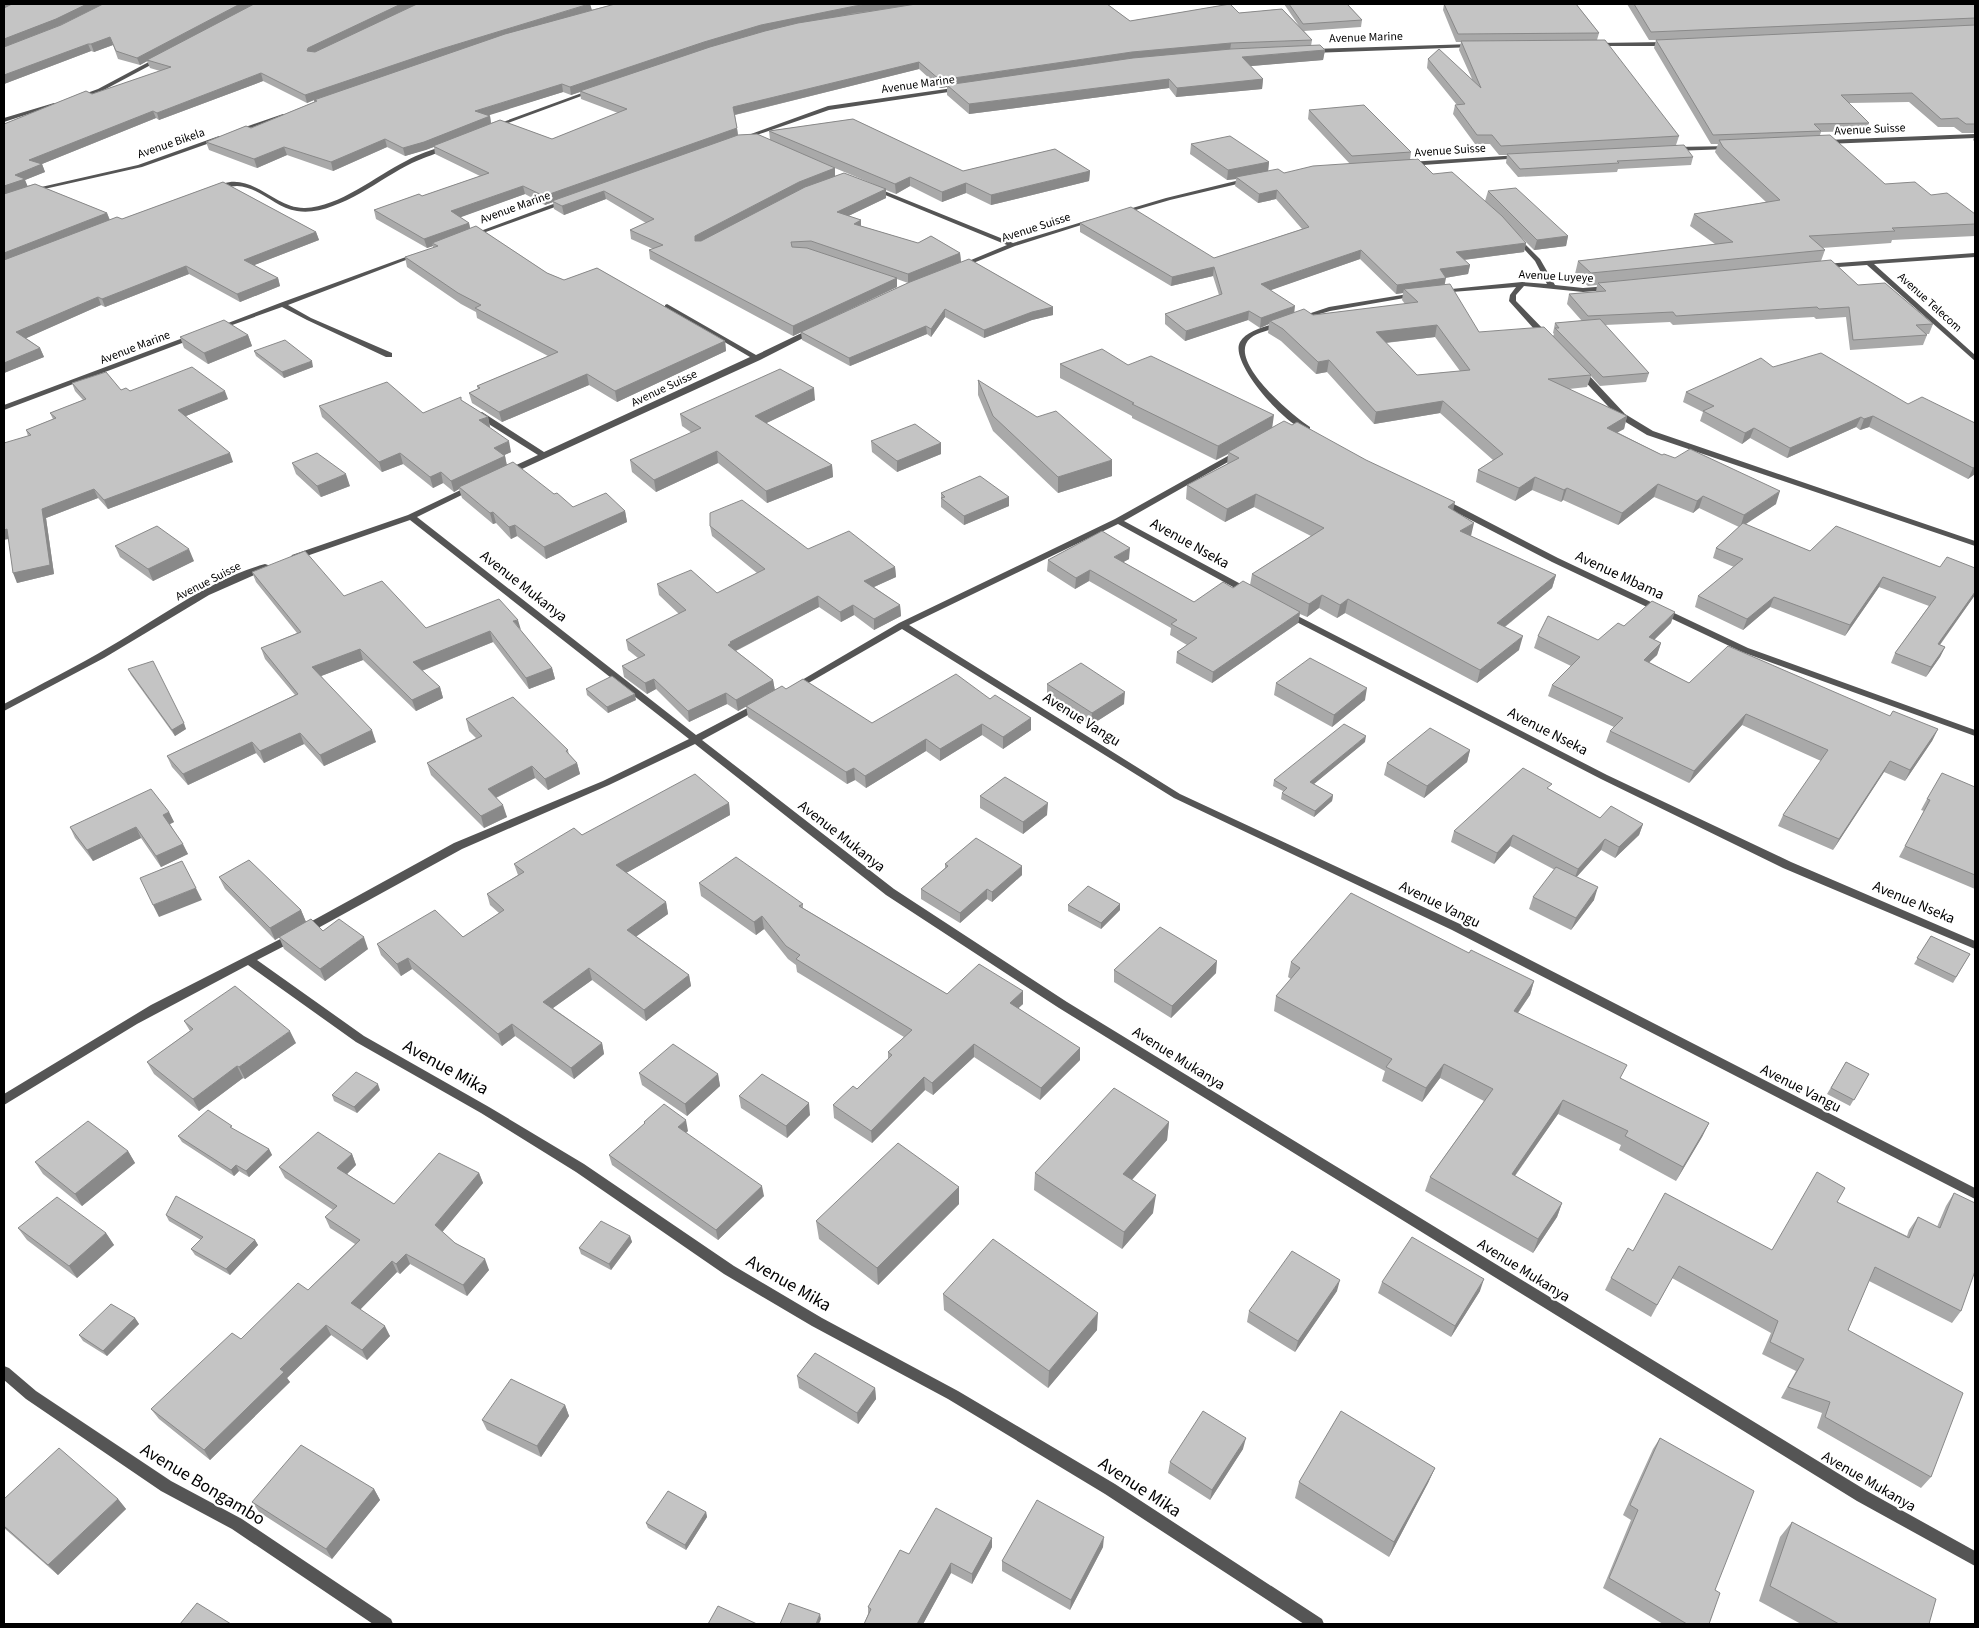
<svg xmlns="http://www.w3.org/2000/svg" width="1979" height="1628" viewBox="0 0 1979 1628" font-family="'Source Sans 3',sans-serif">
<rect width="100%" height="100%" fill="#fff"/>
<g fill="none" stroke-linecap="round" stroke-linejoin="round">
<path fill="#555" fill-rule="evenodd" d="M1597,43l70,-1 3,2 -3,2h-72v-2z
M1472,44l3,2 -1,1 -162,6 -3,-2 3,-2z
M160,56l3,2 -1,1 -60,32 -23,8 -3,-2 22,-8z
M960,87l3,2 -1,1 -133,20 -84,29 -5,-1 88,-32z
M590,90l5,1 -98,36 -5,-1z
M54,103l5,1 -55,18v-4z
M283,114l5,1 -49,17 -5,-1z
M1975,134v4l-149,6 -3,-2 3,-2z
M219,136l3,2 -1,1 -79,28 -111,25 -3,-2 110,-25z
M445,145l5,1c-11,8 -26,11 -38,17 -33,16 -77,54 -115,48 -22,-3 -37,-24 -60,-25 -7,0 -15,3 -22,5l-3,-2c37,-24 60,20 93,19 34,-1 71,-32 101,-47 12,-7 26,-11 39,-16z
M1731,146v2l-2,1 -55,2 -3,-2 3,-2z
M1520,155l3,2 -1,1 -113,8 -3,-2 3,-2z
M1248,178l2,1v2l-80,19 -48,14 -3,-2 47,-14z
M873,188h4l136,55 79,-24 5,1 -82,26 -54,22 -2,-1v-2l48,-20 -134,-55z
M564,200l2,1v2l-94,34 -5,-1z
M1517,236l23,23 15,26 28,3 25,-2 3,2 -3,2 -25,2 -59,-6 -8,9v6l33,34v4h-6l-34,-38 1,-6 6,-8 -77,6v-2l2,-1 81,-8 25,2 -12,-23 -21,-23z
M1975,253v4l-101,7 101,91v6l-108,-96 -43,3 -3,-2 3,-2z
M414,254l5,1 -131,50 23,13 81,35v4h-6l-79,-37 -25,-13 -61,22 -6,-1 65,-25z
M1414,293l2,1v2l-86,15 -31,9 -3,-2 33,-11z
M667,304l89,51 54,-26 7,2 -57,29 -249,114h-6v-4l33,-15 -62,-39v-4h6l62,40 206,-95 -85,-50v-2z
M1278,323l6,1c-10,7 -32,7 -38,20 -10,24 46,71 64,83v4c-18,2 -82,-68 -70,-89 6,-11 26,-16 38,-19z
M191,335l7,2 -194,73v-5z
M1578,370h6l41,44 28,17 322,110v5l-328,-111 -28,-17 -41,-44z
M1235,452h6l1,2 -118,67 126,68 1,2 -1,2h-6l-126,-69 -209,101 271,169 280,130 515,264v11l-523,-269 -278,-132 -272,-169 -104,60h-6l-2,-2 109,-64 216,-104z
M469,486h3l4,2 -59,29 279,218 59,-31h6l2,2 -2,2 -59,32 192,149 173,113 800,489 108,60v15l-118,-65 -798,-493 -173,-113 -191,-151 -86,41 -147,64 -153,84h-8l-1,-3 1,-3 153,-84 149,-62 86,-42 -279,-219 -112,39h-6l-1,-2 1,-2 116,-40z
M1440,500h6l112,58 190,90 227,82v6l-233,-84 -190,-90 -112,-58z
M265,564l3,1v4l-59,26 -105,63 -100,53v-7c35,-19 72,-37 107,-58 48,-28 100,-67 154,-82z
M1288,611l319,164 184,87 184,79v8l-192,-81 -182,-89 -316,-163 -1,-2 1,-2z
M292,933l4,1 1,3 -1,3 -39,20 107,76 125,71 95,57 150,102 88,52 136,73 157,93 207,135 2,5h-20l-199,-130 -157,-95 -136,-73 -88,-52 -148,-102 -95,-59 -125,-71 -108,-77 -111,59 -133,81v-11l147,-89z
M4,1366l5,2 27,23 135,90 71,38 149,100 2,5h-20l-141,-95 -71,-38 -135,-92 -22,-19z"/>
</g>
<path fill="#a9a9a9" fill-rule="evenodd" d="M4,4h586l1,6 24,-6h492l23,17 100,-17 9,9 43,-4 17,17 -15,-22h63l15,16 -1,7 -57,4 8,9 -1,6 9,-1 5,5 -2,10 -73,6 13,13 -1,10 -86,8 -7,-9 -200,26 -22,-19v-8l-7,1 -21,-19 -184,46 3,20 19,-1 13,6 -1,-9 84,-12 110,52 92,-22 35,22 -1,10 -98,24 -25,-12 -24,9 -32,-16 -14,8 -10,-4v8l-38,18 13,4v6l57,17 13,-7 29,17 1,9 -33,13 41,-16 84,48v8l-21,5 -48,18 -39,-21 -14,20 -4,-3 -77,32 -48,-26 -1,-8 107,-49 -11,-4v8l-104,49 -143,-77 -1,-9 4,-1 -22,-10 -1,-9 16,-7 -40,-24 -42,16 -10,-6 -1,-7 -8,3 -20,-11 -65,23 9,6 1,6 6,-3 71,47 17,7 33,-12 128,73 1,10 -109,51 -28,-17 -87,37 -30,-19 -3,-10 9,-4 -1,-3 71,-30 -71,-38 -1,-6 -15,-8 -54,-37 -2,-10 28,-9v-2l-6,2 -51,-29 -2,-9 45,-16 3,2 58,-20 -45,-22 -1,-7 -29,9 -18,-9 -54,24 -46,-16 -30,13 -48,-18 -3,-8 40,-16 5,2 63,-26v-2l-7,3 -44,-22 -104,39 -3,-2 -114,46 3,8 -20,8 2,6 8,-2 72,29 3,7 7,-3 5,2 101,-37 93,50 3,8 -65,25 24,13 2,8 -40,16 -51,-28 -84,33 -4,-2 -75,33 14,10 4,9 -40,16v-249l82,-33 6,3 68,-23 -10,-3 -3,-7 -7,4 -22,-6 -5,-14 -19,7 -3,-1 -87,33zM563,92l8,3 9,-3 1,7 37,14 -66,26 -52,-19 -9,3 -1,-7 -2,-1zM794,151l84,35 -34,-13 -9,3v-8z
M1444,4h132l23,29 -2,7 82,96 -3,9 17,12 -2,8 -73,4 -1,3 -99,5 -12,-14 1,-8h-8l-9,-11h-15l-22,-30 2,-9h2l-30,-37 1,-9 44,20 -13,-29 2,-8h-5l-13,-32z
M1627,4h348v129h-13l-8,-6h-16l-29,-25 -60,1 20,20 -3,8 -45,1 -1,3 65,49 46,11 44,29v12l-83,4 -1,3 -69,5 3,2 -4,11 37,24 75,39 -4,10h-3l1,1 -4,10 -73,5 -4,-33 -30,2 -2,-2 -141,8 -3,-3 -65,3 44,48 -3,9 -46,4 -9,-10 -4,11 -18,2 58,27 -3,13 -7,3 45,23 114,49 -31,20 65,27 130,16 35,1v27l-35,50 5,2 -5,10 -14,20 -35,-14 4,-10 34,-47 -50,-19 -34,49 -75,-29 -27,23 -48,-23 3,-11 36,-29 -21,-9 3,-10 23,-21 -40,-19 -6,5 -39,-16 -36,28 -55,-25 -2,2 -29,-12 -17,11 -39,-19 2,-12 15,-10 -53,-47 -66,11 -47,-52 -11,2 -35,-33 -13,-8 1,-9 -9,4 -12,-8 -63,21 -20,-17v-10l54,-19 -6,-19 -42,10 -91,-54v-9l134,35 88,-29 -26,-30 -18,4 -23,-17 1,-7 -9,1 -37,-26 1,-10 78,18 -1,9 16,2 66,-9 -42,-45 1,-9 102,42 -1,8 23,14 57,32 -5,-5 3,-10 80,45 -2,10 -32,4 -15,-15 7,8 -2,9 -60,8 6,5 -2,9 -23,4 -1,6 35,48 74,4 1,-2 -1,-1 2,-10 27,-2 -15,-17 2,-10 27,-2 1,-7 -9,1 -13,-12 3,-13 137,-17 -25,-18 4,-12 72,-12 -46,-43 -5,-7 3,-8h-7l-57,-96 2,-8h-7zM1360,259l36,35 7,-1 -1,7 3,4 -92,11 -19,-2 -24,-23zM1435,337l25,34 -43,4 -31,-32z
M1975,134v8l-2,-2z
M248,335l4,11 -44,18 -24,-16 -4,-11z
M254,351l59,16 -29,11 -28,-22z
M1060,364l68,1 144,63 181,82 18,26 85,39 -4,13 -47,39 14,23 -42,33 -132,-70 -8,5 -18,-10 -12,9 -7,-3 -2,9 -86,60 -36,-20 1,-11 10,-7 -17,-10 1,-7 -82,-47 -14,8 -28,-18 1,-11 81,-1 -6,3 71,40 39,-14 17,-3 2,-11 59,-38 -57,-29 -29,15 -39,-23 1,-14 40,-20 1,-11 -12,6 -84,-42v-2l-72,-38z
M1773,367l202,56v51l-7,5 -99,-52 -9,3 -4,-3 -69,31 -37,-20 -8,6 -42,-23 3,-9 -20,-10 3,-10z
M978,380l134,96 -54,17 -65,-62 -15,-36z
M72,383l49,7 107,9 -42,17 47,46 -125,47 -10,-11 -52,20 8,56 -37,9 -8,-44 19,-103 -2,-6 27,-11 -3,-6 33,-13 -8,-9z
M461,400l27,17 2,10 -1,1 22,24 -7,3 1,1 2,9 47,29 19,13 52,4 2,11 -81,37 -29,-23 -6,3 -15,-16 -3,1 -31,-26 -3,-9 -5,3 -11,-9 -10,5 -30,-24 -21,8 -60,-55 -3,-11 104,7z
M815,400l-49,23 66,42 1,12 -66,26 -49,-40 -62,29 -24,-20 -2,-12 62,-27 -10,-7 -2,-12z
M871,441l70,2v11l-44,18 -25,-20z
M292,463l58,23 -29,11 -25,-23z
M941,493l68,4v9l-45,19 -23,-18z
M710,526l98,23 87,18 1,10 -22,10 26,18 1,11 -27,14 -20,-15 -13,7 -22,-15 -83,44 37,29 2,11 11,-2 86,34 118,-24 41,19v12l-28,19 -21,-14 -42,26 -14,-10 -60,37 -11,-8 -8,4 -99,-67 -2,-11 -8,5 -11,-7 -38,18 -33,-33 -9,5 -23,-17 -2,-11 16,-8 -10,-8 -2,-10 53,-26 -20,-19 -2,-11 60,9 40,-20 -45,-37z
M115,546l79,15 -41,20 -33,-24z
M252,572l92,24 82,32 94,2 32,38 3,11 -26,10 -36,-47 -71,29 18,16 3,11 -27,13 -53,-51 -42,16 55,66 -52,24 -20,-22 -40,19 -8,-10 -68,32 -16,-18 -5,-11 128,-61 -30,-36 -4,-11 36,-15 -41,-51z
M1671,623l-17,17 7,3 -4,12 -8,7 40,21 201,33 48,13 -6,12 -27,40 -21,-9 -51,78 -55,-24 5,-11 38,-54 -79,-36 -53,58 -83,-41 4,-11 4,-4 -66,-31 4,-11 19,-19 -37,-18 4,-12 60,4 26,-14z
M128,669l58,60 -11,7 -44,-61z
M1276,683l89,17 -33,27 -58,-32z
M1047,684l77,20 -33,21 -44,-29z
M586,689l50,11 -28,13 -21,-18z
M466,719l102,31 1,5 8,8 3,11 -32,16 -13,-12 -39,20 11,19 -23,11 -53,-53 -4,-12 49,-25 -7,-7z
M1365,742l-51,42 19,11 -1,6 -18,16 -33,-18 1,-6 1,-2 -10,-5 1,-6z
M1470,750l-3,12 -43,36 -40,-23 3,-12z
M1975,787v102l-76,-32 25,-46 -3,-1 6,-11z
M1550,790l50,28 43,6 -4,11 -24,23 -14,-8 -25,27 18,23 -23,30 -42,-21 4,-12 22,-27 -45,-24 -16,18 -43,-22 3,-11z
M980,796l67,19 -24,19 -43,-26z
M729,803l1,12 -104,58 40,29 2,12 -32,22 53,39 2,11 -45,35 -54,-41 -39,28 49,35 2,11 -30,25 -59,-43 -13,10 -90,-77 -11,7 -20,-21 -4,-11 86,-7 36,-24 -9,-8 -3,-11 31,-19 -4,-11 68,-29z
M169,812l5,10 -4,2 18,30 -27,13 -20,-29 -48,23 -18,-23 -5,-11z
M945,864l77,11 -30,27 -5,-3 -27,24 -39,-24v-10l24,-21z
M219,877l82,33 5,12 17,9 45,18 -43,32 -41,-32 -5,-12 -4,3 -50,-51z
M699,883l104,21v4l144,86 76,-3v13l-5,4 62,52 -40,40 -66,-43 -41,38 -8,-5 -53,53 -38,-25 -1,-13 24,-16 31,-30v-7l16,-15 -107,-65 -1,-7 -8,-6 -24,-30 -8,6 -55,-39z
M1068,905l52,5 -19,19 -33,-18z
M1931,936l39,18 -17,29 -39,-19z
M1469,953l65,28 -4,14 -12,18 104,66 87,44 -7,14 -26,44 -57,-31 2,-5 -63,-31 -43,62 47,27 -5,14 -24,36 -108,-62 5,-14 54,-76 -44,-23 -18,24 -40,-21 3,-10 -111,-60 2,-15 15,-17 -3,-2 3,-15z
M1114,970l102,3 -45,45 -57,-36z
M184,1021l112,22 -51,36 -2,-1 -44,33 -45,-37 -7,-12 43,-31z
M1846,1062l23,12 -19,32 -23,-12z
M639,1073l79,1 2,12 -33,30 -45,-31z
M380,1090l-23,23 -23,-12 -2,-6z
M739,1096l71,19 -23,23 -46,-30z
M644,1122l44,9 -2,2 78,63 -46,44 -106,-75 -3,-10 35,-31z
M1169,1122l-2,18 -35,40 21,33 -31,36 -88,-59 1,-17z
M234,1130l35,19 3,6 -23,22 -10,-6 -5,5 -52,-34 -4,-6z
M128,1151l7,12 -53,43 -39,-32 -8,-12z
M352,1154l4,11 -9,9 47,30 85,-31 4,10 -41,49 13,11 34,27 -22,26 -57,-32 -10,10 -3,-2 -37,37 30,27 -23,24 -36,-25 -44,43 3,4 -80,78 -51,-41 -8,-10 90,-70 67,-49 47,-46 -25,-16 -5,-11 8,-7 -48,-32 -6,-11z
M959,1187v17l-81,81 -59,-46 -3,-18z
M1954,1193l7,118 -9,12 -83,-42 -21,49 83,147 -10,11 -104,-60 5,-15 -41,-15 15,-27 -34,-17 9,-21 -99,-55 -21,39 -46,-27 6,-12 22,-27 139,-1 65,-48 70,34 2,-6 9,-13 19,10 9,-21z
M166,1215l89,25 3,5 -28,30 -35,-20 -4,-6 10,-9 -32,-19z
M18,1228l88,5 8,12 -37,33 -50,-38z
M630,1236l2,6 -21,28 -30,-16 -2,-6z
M1382,1282l98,9 -29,46 -73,-44z
M1337,1291l-42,61 -48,-30 2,-11z
M943,1294l154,36 -49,58 -104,-78z
M135,1318l4,6 -32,32 -24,-15 -4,-6z
M797,1376l78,12 1,11 -18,25 -59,-36z
M565,1405l4,11 -28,41 -54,-27 -5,-10z
M1660,1438l55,152 -6,34h-46l-60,-36 28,-68 -8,-5 30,-66z
M1243,1449l-33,51 -42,-27 2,-11z
M1435,1468l-7,15 -39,74 -94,-59 4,-16z
M374,1489l6,11 -48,59 -73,-47 -7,-10z
M4,1499h114l8,10 -68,66 -54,-47z
M706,1512l1,5 -21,33 -38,-22 -2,-5z
M1792,1522l137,102h-128l-42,-23 21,-64z
M992,1538v9l-20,37 -21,-11 -28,51h-59l4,-10v-7l41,-53z
M1103,1547l-33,63 -68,-39v-10z"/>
<path fill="#898989" d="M4,4h10l-10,5z
M87,4h17l-46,22 -54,21v-8z
M240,4h15l-115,61 -3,-7z
M401,4h16l-107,51 -3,-4 1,-3z
M590,4l2,6 -278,90 -7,3 -2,-8 133,-45z
M870,4h54l-69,9 -94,20 -181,58v1l-9,3 -1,-8 134,-45 57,-17 94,-19z
M110,37l3,8 -19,7 -3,-8z
M1231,43l-1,8 -283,34v2l-7,1v-8l192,-28z
M88,44l3,7 -87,33v-9z
M1325,50l-2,10 -82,7 1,-10z
M919,62v7l-185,46 -1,-8z
M261,73l2,8 -104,39 -2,-7z
M1169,79v9l-200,26v-10z
M1263,79l-1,10 -86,8 1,-9z
M562,84l1,8 -86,27 -2,-8z
M153,111l3,7 -124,50 -3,-8z
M490,116l1,8 -65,26 -21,6 -2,-8z
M737,128l1,8 -186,65 1,1 -8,3 -1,-9z
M385,139l2,8 -54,24 -2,-9z
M284,147l3,8 -30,13 -3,-9z
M1269,162l-1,10 -32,5v2l-9,1 1,-10z
M42,164l3,8 -20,8 3,7 -24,8v-9l11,-11z
M835,168v9l-139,67 -1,-3v-5l104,-54z
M1090,171l-1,10 -98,24v-10z
M910,177v9l-14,8 -1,-10z
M966,183v10l-24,9v-10z
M523,186l2,8 -72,26 -2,-9z
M886,189v9l-48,23 -1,-9z
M1277,190l-1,9 -18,4 1,-9z
M604,191l2,8 -42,16 -2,-9z
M107,213l3,8 -106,41v-9z
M861,220v9l-7,-5z
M469,223l2,9 -39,11 1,3 -6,2 -3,-9z
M316,232l3,8 -72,28 -3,-8z
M1568,236l-2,10 -32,4 3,-10z
M1526,243l-2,9 -70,9 2,-9z
M1361,250l-1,9 -100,35 1,-10z
M960,253l1,9 -53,21v-9z
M1470,265l-2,9 -30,5 2,-10z
M186,266l3,8 -84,33 -3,-8z
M1214,267l-1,9 -42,10 1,-9z
M278,278l2,8 -40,16 -3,-8z
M897,278v9l-104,49v-10z
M1446,278l-2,10 -40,1 -1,4 -7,1 1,-9z
M98,297l3,8 -81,36 -4,-9z
M1295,306l-1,9 -24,6 -1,3 -9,4 1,-10z
M1053,307v8l-21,5 -48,18v-8l48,-18z
M945,309v8l-14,20v-8z
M1249,311l-1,9 -63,21 1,-10z
M1437,325l-2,12 -61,7 2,-12z
M926,326l1,8 -77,32 -1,-8z
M248,335l4,11 -44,18 -4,-11z
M725,341l1,10 -109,51 -2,-11z
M40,348l4,9 -40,16v-10z
M1329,360l-2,12 -11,2 2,-12z
M312,361l1,6 -29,11 -2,-6z
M587,374l2,11 -87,37 -3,-10z
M814,388l1,12 -59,28 -1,-12z
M225,391l3,8 -47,19 -3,-8z
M1443,401l-3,12 -66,11 2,-12z
M1274,415l-2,14 -44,23v2l-12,6 2,-14z
M1627,416l-3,13 -20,11 3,-12z
M1873,416l-4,11 -9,3 4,-11z
M488,417l2,10 -9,4 -2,-11z
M1861,417l-5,10 -69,31 3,-10z
M1754,428l-4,10 -8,6 3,-11z
M509,441l2,11 -15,7 -2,-11z
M941,443v11l-44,18v-11z
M717,451l1,12 -62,29 -2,-12z
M230,453l3,9 -125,47 -4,-9z
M400,453l3,11 -21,8 -3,-10z
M505,456l2,11 -48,20v2l-5,3 -3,-11z
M1112,460v16l-54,17v-16z
M832,465l1,12 -66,26 -1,-12z
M1975,467v7l-7,5 5,-11z
M441,472l2,11 -10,5 -3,-11z
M346,474l4,12 -29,11 -4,-11z
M1535,477l-3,13 -17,11 4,-13z
M1658,484l-4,13 -36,28 4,-12z
M1567,488l-4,12 -2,2 3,-12z
M94,489l4,9 -52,20 8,56 -37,9 -4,-10 29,-64z
M1780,491l-4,13 -36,24 4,-13z
M1256,494l-2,13 -29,15 2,-13z
M1703,496l-4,12 -6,5 4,-12z
M1009,497v9l-45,19v-9z
M1455,502l-3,14 -4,-9z
M625,511l2,11 -81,37 -2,-12z
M493,512l3,11 -3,1 -3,-11z
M1474,523l-3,13 -11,-5z
M515,525l2,11 -6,3 -2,-12z
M7,529l5,9 -8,2v-10z
M1130,548l-1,11 -16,9 1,-11z
M189,549l5,12 -41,20 -5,-12z
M895,567l1,10 -31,14 -1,-10z
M1090,570l-1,11 -14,8 1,-11z
M1556,575l-4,13 -59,48 4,-13z
M1883,577l-4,10 -34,49 5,-11z
M1975,592v3l-42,59 5,-10z
M1322,595l-3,13 -12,9 2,-13z
M818,596l1,11 -86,45 -5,-7 2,-3z
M1774,597l-4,10 -27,23 4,-11z
M1348,599l-3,14 -8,5 3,-13z
M853,605l1,10 -13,7 -1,-10z
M900,605l1,11 -27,14v-11z
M1300,612l-2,11 -86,60 1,-11z
M1675,612l-4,11 -26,26 4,-12z
M518,620l3,10 -8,-9z
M490,631l3,11 -77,31 -3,-11z
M1523,636l-4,14 -42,33 3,-13z
M1661,643l-4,12 -17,16 4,-11z
M1945,647l-5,10 -14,20 5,-10z
M360,649l3,11 -47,18 -4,-11z
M552,668l3,11 -26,10 -3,-11z
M654,679l2,10 -9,5 -2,-11z
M773,680l2,11 -37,20 -2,-11z
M440,687l3,11 -27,13 -4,-11z
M1367,688l-2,12 -33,27 2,-12z
M1125,692l-1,12 -33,21 1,-12z
M726,693l1,11 -38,18 -1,-11z
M635,694l1,6 -28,13 -1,-6z
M1746,714l-4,11 -53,58 5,-12z
M1031,718v12l-28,19v-12z
M184,723l2,6 -11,7 -3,-6z
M982,724v11l-42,26v-12z
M1938,729l-6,12 -27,40 5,-11z
M372,730l4,12 -52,24 -4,-11z
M300,733l4,11 -40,19 -4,-12z
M1366,736l-1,6 -56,46 1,-6z
M926,739v12l-60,37 -1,-12z
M252,742l4,11 -68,32 -5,-11z
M1470,750l-3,12 -43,36 3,-12z
M1890,761l-6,11 -51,78 6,-11z
M577,763l3,11 -32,16 -3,-11z
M532,766l3,12 -44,22 -3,-11z
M854,768l1,12 -8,4 -1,-12z
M1333,795l-1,6 -18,16 1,-6z
M729,803l1,12 -111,62 -3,-12z
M1048,803l-1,12 -24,19v-12z
M503,805l4,12 -23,11 -3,-12z
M169,812l5,10 -6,3 -5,-10z
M1643,824l-4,11 -24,23 4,-11z
M136,827l5,11 -48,23 -6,-11z
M1513,835l-3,11 -16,18 3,-11z
M1605,839l-4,11 -27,30 4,-11z
M183,844l5,10 -27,13 -5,-11z
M1022,866v9l-30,27v-10z
M1598,887l-4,13 -23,30 5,-12z
M196,888l6,12 -43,17 -6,-12z
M987,889v10l-27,24v-10z
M666,902l2,12 -38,27 -3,-11z
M1120,904v6l-19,19v-6z
M301,910l5,12 -31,18 -5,-12z
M762,916l2,13 -8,6 -2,-13z
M364,937l4,12 -43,32 -5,-12z
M408,958l4,11 -11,7 -4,-12z
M1217,961l-1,12 -45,45 1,-12z
M589,968l3,12 -46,33 -3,-11z
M689,975l2,11 -45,35 -2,-11z
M1534,981l-4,14 -21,30 5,-14z
M1023,991v13l-13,12v-13z
M512,1024l3,12 -13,10 -4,-12z
M290,1031l6,12 -51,36 -6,-12z
M602,1043l2,11 -30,25 -3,-11z
M974,1044v13l-41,38 -1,-12z
M1080,1048v12l-40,40 1,-12z
M1444,1064l-4,14 -18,24 4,-14z
M237,1066l6,12 -44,33 -6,-12z
M718,1074l2,12 -33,30 -2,-12z
M924,1077l1,13 -53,53 -1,-12z
M378,1084l2,6 -23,23 -3,-6z
M1563,1100l-5,14 -52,74 6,-14z
M809,1103l1,12 -23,23 -1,-12z
M686,1120l2,11 -8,6 -2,-10z
M1169,1122l-2,18 -46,52 2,-18z
M1709,1123l-7,14 -26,44 7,-14z
M269,1149l3,6 -23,22 -3,-6z
M128,1151l7,12 -53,43 -7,-12z
M352,1154l4,11 -14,14 -5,-11z
M236,1165l3,6 -5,5 -3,-6z
M479,1173l4,10 -44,53 -4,-11z
M762,1186l2,10 -46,44 -2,-10z
M959,1187v17l-81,81 -1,-17z
M1156,1195l-3,18 -31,36 2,-17z
M1562,1203l-5,14 -24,36 5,-14z
M106,1233l8,12 -37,33 -8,-12z
M630,1236l2,6 -21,28 -2,-6z
M255,1240l3,5 -28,30 -4,-6z
M406,1254l4,10 -10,10 -4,-10z
M485,1259l4,11 -22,26 -4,-11z
M392,1261l5,11 -41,42 -5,-11z
M1484,1279l-4,12 -29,46 4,-11z
M1340,1280l-3,11 -42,61 3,-11z
M1098,1313l-1,17 -49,58 1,-17z
M135,1318l4,6 -32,32 -4,-5z
M326,1325l5,10 -44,43 3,4 -80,78 -6,-10 76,-81z
M385,1326l5,10 -23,24 -5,-10z
M875,1388l1,11 -18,25 -1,-11z
M565,1405l4,11 -28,41 -4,-11z
M1246,1438l-3,11 -33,51 2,-10z
M1435,1468l-7,15 -39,74 5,-15z
M374,1489l6,11 -48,59 -6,-10z
M118,1499l8,10 -68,66 -10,-10z
M706,1512l1,5 -21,33 -1,-5z
M1104,1537l-1,10 -33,63 1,-10z
M992,1538v9l-20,37v-10z
M951,1563v10l-28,51h-6z
M820,1614l1,5 -2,5h-3z"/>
<path fill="#c4c4c4" stroke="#898989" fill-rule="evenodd" d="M12,4h75l-31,15 -52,20v-31z
M103,4h137l-103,54 -21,-7 -6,-14 -19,7h-3l-84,31v-28l57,-22z
M254,4h147l-93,44 -1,3 8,1 102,-48h172l-151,46 -133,45 -44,-22 -104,40 -4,-2 -124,49 13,4 -27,11 10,4 -21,7v-62l82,-33 6,3 79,-27 -24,-7z
M615,4h255l-15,2 -94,19 -57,17 -134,45 -8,-3 -87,27 15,5 -66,26 -21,6 -18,-9 -54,23 -47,-15 -30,12 -48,-17 40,-16 5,2 66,-27 -3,-1 191,-66z
M916,4h191l23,17 100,-17 9,9 43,-4 30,31 -81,3 -99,9 -192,28 -21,-18 -186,45 4,21 -193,68 -21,-10 -72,25 18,12 -45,16 -50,-29 45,-16 3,2 67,-23 -56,-27 67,-26 52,19 75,-30 -47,-18 130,-44 55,-16 33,-8z
M1289,4h58l15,16 -59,4z
M1444,4h132l23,29 -141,1z
M1634,4h341v14l-324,14z
M1975,25v99h-9l-8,-6 -17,1 -29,-26 -71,2 28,28 -55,1 7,7 -108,4 -57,-95z
M1605,40l74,96 -178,10 -9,-11h-15l-22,-30 10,-1 -37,-45 11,-10 42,39 -20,-47z
M1320,45l5,5 -83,7 21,22 -86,9 -8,-9 -200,25 -22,-19 186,-27 98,-9z
M1364,105l47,47 -59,4 -43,-46z
M853,119l110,52 92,-22 35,22 -99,24 -25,-12 -24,9 -32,-15 -15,7 -126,-53z
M757,134l78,34 -36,14 -104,54v5h6l104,-54 39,-14 42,16 -49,23 24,8 -7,4 64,19 13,-7 29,17 -52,21 -97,-33 -20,1 1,5 15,1 90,30 -104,48 -144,-76 14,-5 -33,-15 24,-11 -50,-28 -42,15 -10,-5 186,-66z
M1830,135l55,49 30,-2 16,13 16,-2 28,21v10l-83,4 3,3 -86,5 16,14 -234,23 -13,-12 155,-19 -39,-28 86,-14 -57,-53 -4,-7z
M1230,136l39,26 -41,8 -37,-26z
M1684,145l9,12 -76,4 2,2 -99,6 -13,-15z
M1418,159l15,15 19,-2 50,44 24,27 -70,9 14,13 -30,4 6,9 -49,7 -36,-35 -100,34 34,22 -34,12 -12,-7 -63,20 -21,-17 57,-20 -8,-27 -42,10 -92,-54 51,-16 83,51 95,-31 -32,-37 -18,4 -23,-17 42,-8 6,4 29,-7z
M223,182l93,50 -72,28 34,18 -41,16 -51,-28 -84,33 -4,-2 -82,35 24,16 -36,15v-103l113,-43 5,2z
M35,184l72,29 -103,40v-59z
M1516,188l52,48 -31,4 -49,-49z
M476,226l71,47 17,7 33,-12 128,73 -110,50 -28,-17 -88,38 -30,-19 11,-5 -3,-2 81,-34 -83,-44 6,-3 -23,-12 -53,-36 33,-11 -6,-3z
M969,259l84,48 -21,5 -48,18 -39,-21 -14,20 -5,-3 -77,32 -48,-26 109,-50z
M1831,260l27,25 27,-2 48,41 -17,1 11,10 -74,5 -4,-33 -30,2 -2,-2 -141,9 -3,-4 -85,4 -19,-22 37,-3 -8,-8z
M1450,284l29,48 65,-5 47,48 -43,4 79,37 -20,12 55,27 2,-1 11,4 15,-9 90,42 -36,24 -41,-19 -6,5 -39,-17 -36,29 -55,-25 -3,2 -29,-13 -16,11 -41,-18 25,-16 -60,-53 -67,11 -47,-52 -11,2 -35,-33 -13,-8 34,-12 9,6 105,-13 -14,-13zM1437,325l33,45 -53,5 -41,-43z
M1600,319l49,54 -46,4 -48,-49h4l-4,-5z
M224,320l24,15 -44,18 -24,-16z
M285,340l27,21 -30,11 -28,-21z
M1102,349l26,16 23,-9 123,59 -56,31 -86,-42 2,-1 -74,-39z
M1821,353l87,51 14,-7 53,26v44l-2,1 -100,-52 -9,3 -3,-2 -71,31 -36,-20 -9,5 -42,-22 11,-5 -28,-14 75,-34 12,9z
M192,367l33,24 -47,19 52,43 -126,47 -10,-11 -52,20 8,56 -37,8 -6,-44 -3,1v-87l27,-8 -5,-5 30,-12 -6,-5 36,-14 -14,-16 34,-11 15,18 5,-2 4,3z
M780,369l34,19 -59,28 77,49 -66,26 -49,-40 -63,29 -24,-20 71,-32 -21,-14z
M978,380l59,37 19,-6 56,49 -54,17 -65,-61z
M387,382l36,31 38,-16v3l27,17 -9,3 30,21 -15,7 11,8 -54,25 -10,-9 -11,5 -30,-24 -21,9 -60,-56z
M1284,421l8,4 5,-3 69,38 89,42 -7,5 26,16 -14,8 96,44 -59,48 26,13 -43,34 -132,-71 -8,6 -18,-10 -13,9 -57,-30 72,-46 -68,-34 -29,15 -40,-24 52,-27 -11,-6z
M915,424l26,19 -44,18 -26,-20z
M317,453l29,21 -29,12 -25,-23z
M513,462l41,32 3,-1 16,14 33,-14 19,18 -81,36 -29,-22 -6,2 -16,-15 -3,1 -31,-26z
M980,476l29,21 -45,19 -23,-18 4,-1 -4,-4z
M742,500l66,49 41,-18 46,36 -31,14 36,24 -26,14 -21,-14 -13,7 -22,-16 -88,46 1,1 -3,2 45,35 -37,20 -10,-7 -38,18 -34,-32 -9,4 -23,-17 23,-11 -19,-15 60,-30 -29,-26 34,-14 26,23 48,-24 -55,-43v-13z
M1743,523l67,28 26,-25 104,41 7,-10 28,11v24l-37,52 7,3 -14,20 -36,-14 41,-56 -53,-20 -33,48 -76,-28 -27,22 -49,-23 45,-37 -27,-11z
M157,526l32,23 -41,20 -33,-23z
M1102,531l28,17 -16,9 80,45 29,-20 10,6 10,-7 57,31 -87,60 -36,-20 20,-14 -26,-14 6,-4 -87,-50 -14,8 -28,-18z
M305,551l39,45 38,-15 44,47 73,-29 19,21 -5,1 39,47 -26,10 -36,-47 -77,31 27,25 -28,13 -52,-51 -48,18 60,63 -52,25 -20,-22 -40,18 -8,-9 -69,32 -16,-18 131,-62 -37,-46 40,-16 -49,-60z
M1652,601l23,11 -26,25 12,6 -17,17 45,23 39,-37 162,70 3,-5 45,18 -28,41 -20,-9 -51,78 -56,-24 45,-65 -82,-36 -52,57 -84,-40 13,-13 -71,-33 28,-28 -42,-21 10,-20 50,24 20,-17 6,3z
M1310,658l57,30 -33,27 -58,-32z
M153,661l31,62 -12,7 -44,-61z
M1081,663l44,29 -33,21 -45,-29z
M956,674l34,25 5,-4 36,23 -28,19 -21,-13 -42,25 -14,-10 -61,37 -11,-8 -8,4 -100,-66 36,-20 4,3 17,-10 69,44z
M612,676l23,18 -28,13 -21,-18z
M513,697l55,53 -2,1 11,12 -32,16 -13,-13 -44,23 15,16 -22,11 -54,-53 55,-27 -16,-17z
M1344,724l22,12 -56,46 23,13 -18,16 -33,-18 5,-5 -13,-8z
M1430,728l40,22 -43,36 -40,-23z
M1523,768l29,16 -5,4 53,30 11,-12 32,18 -24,23 -14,-8 -27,30 -65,-34 -16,18 -43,-22z
M1942,773l33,14v88l-70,-29 25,-46 -3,-1z
M695,774l34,29 -113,62 50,37 -39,28 62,45 -45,35 -55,-42 -46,34 59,41 -31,25 -59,-44 -14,10 -90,-76 -11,6 -20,-20 58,-34 28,27 41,-27 -17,-16 37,-22 -10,-8 60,-36 8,7z
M1005,777l43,26 -25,19 -43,-26z
M151,789l18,23 -6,3 20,29 -27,12 -20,-29 -49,23 -17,-23z
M976,838l46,28 -30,26 -5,-3 -27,24 -39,-24 27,-23 -3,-2z
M736,857l67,47 -4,2 148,88 32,-30 44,27 -13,12 70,45 -39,40 -67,-44 -42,39 -8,-6 -53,54 -38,-26 20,-19 4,3 35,-34 -4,-3 24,-22 -116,-71 4,-4 -14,-9 -24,-30 -8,6 -55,-39z
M249,860l52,50 -31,18 -51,-51z
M182,861l14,27 -43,17 -13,-27z
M1556,867l42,20 -22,31 -43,-21z
M1088,886l32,18 -19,19 -33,-18z
M1351,893l118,60 2,-3 63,31 -20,30 113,54 -7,13 89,45 -26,44 -58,-31 3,-5 -65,-31 -51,74 50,29 -24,36 -108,-62 63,-88 -49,-25 -18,24 -40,-21 6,-8 -116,-63 24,-28 -9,-6z
M311,919l12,12 16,-12 25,18 -44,32 -41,-32z
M1160,927l57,34 -45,45 -58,-36z
M1931,936l39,18 -14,23 -39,-19z
M235,986l55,45 -51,36 -2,-1 -44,33 -46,-37 46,-33 -9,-8z
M673,1044l45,30 -33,30 -46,-31z
M1846,1062l23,12 -15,26 -23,-12z
M356,1072l22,12 -24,23 -22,-12z
M762,1074l47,29 -23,23 -47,-30z
M1114,1088l55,34 -46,52 33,21 -32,37 -89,-59z
M664,1104l22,16 -8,7 84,59 -46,44 -107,-75 36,-32 -1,-1z
M208,1110l24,16 -2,1 39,22 -23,22 -10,-6 -5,5 -53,-34z
M88,1121l40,30 -53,43 -40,-32z
M318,1132l34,22 -15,14 57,36 45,-51 40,20 -44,52 20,18 30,16 -22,26 -57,-31 -10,10 -4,-3 -41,42 34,23 -23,24 -36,-25 -46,44 4,3 -80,78 -53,-41 81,-76 9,6 57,-56 10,7 52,-50 -35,-23 12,-11 -58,-39z
M898,1143l61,44 -82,81 -61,-47z
M1817,1172l28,16 -8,14 72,36 9,-21 22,11 14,-35 21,10v68l-14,40 -86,-44 -27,63 115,63 -32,84 -106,-60 5,-15 -42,-15 16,-28 -34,-17 8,-21 -99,-55 -22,39 -46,-27 17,-30 5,3 32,-58 107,57z
M176,1196l79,44 -29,29 -35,-20 12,-12 -37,-22z
M57,1197l49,36 -37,33 -51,-38z
M601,1221l29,15 -21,28 -30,-16z
M1412,1237l72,42 -29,47 -73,-44z
M993,1239l105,74 -49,58 -106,-77z
M1292,1251l48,29 -42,61 -49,-30z
M111,1304l24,14 -32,33 -24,-16z
M815,1353l60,35 -18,25 -60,-37z
M511,1379l54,26 -28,41 -55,-26z
M1203,1411l43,27 -34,52 -42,-28z
M1341,1411l94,57 -41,74 -95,-60z
M1660,1438l94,53 -39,99 5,3 -11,31h-22l-78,-46 29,-68 -8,-5z
M301,1445l73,44 -48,60 -74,-47z
M59,1448l59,51 -70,66 -44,-39v-27z
M668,1491l38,21 -21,33 -39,-22z
M1037,1500l67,37 -33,63 -69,-39z
M936,1508l56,30 -20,36 -21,-11 -34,61h-53l7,-15 -3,-2 32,-57 9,4z
M1792,1522l144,77 -7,25h-90l-69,-38z
M197,1603l34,21h-51z
M789,1603l31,11 -4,10h-36z
M718,1606l39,18h-49z"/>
<g text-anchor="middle" stroke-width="4.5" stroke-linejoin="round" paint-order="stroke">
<g font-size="12" fill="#000" stroke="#fff">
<text transform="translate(1366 37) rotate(-2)" y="4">Avenue Marine</text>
<text transform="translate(918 84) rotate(-8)" y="4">Avenue Marine</text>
<text transform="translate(1870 129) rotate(-3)" y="4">Avenue Suisse</text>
<text transform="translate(171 143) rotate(-19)" y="4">Avenue Bikela</text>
<text transform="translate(1450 150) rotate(-4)" y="4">Avenue Suisse</text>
<text transform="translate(515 207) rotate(-20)" y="4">Avenue Marine</text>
<text transform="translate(1036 227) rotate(-18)" y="4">Avenue Suisse</text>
<text transform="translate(1556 276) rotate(3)" y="4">Avenue Luyeye</text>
<text transform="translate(1930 302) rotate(42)" y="4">Avenue Telecom</text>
<text transform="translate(135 347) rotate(-21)" y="4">Avenue Marine</text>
<text transform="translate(664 388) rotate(-25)" y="4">Avenue Suisse</text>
<text transform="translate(208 581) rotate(-27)" y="4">Avenue Suisse</text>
</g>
<g font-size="15" fill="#000" stroke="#fff">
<text transform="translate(1190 543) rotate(29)" y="5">Avenue Nseka</text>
<text transform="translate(1620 575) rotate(25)" y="5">Avenue Mbama</text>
<text transform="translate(524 586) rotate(38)" y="5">Avenue Mukanya</text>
<text transform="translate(1082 719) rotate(32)" y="5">Avenue Vangu</text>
<text transform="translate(1548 731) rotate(27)" y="5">Avenue Nseka</text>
<text transform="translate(842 836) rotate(38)" y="5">Avenue Mukanya</text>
<text transform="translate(1914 902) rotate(23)" y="5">Avenue Nseka</text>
<text transform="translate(1440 904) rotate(26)" y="5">Avenue Vangu</text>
<text transform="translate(1179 1058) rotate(32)" y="5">Avenue Mukanya</text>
<text transform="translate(1801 1088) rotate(27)" y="5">Avenue Vangu</text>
<text transform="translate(1524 1270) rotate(32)" y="5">Avenue Mukanya</text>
<text transform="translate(1869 1481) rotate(30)" y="5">Avenue Mukanya</text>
</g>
<g font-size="18" fill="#000" stroke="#fff">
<text transform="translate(446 1067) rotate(29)" y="6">Avenue Mika</text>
<text transform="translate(789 1283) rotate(30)" y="6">Avenue Mika</text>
<text transform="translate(203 1484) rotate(31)" y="6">Avenue Bongambo</text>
<text transform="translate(1140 1487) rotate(33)" y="6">Avenue Mika</text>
</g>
</g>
<rect width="1979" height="1628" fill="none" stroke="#000000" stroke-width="10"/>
</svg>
